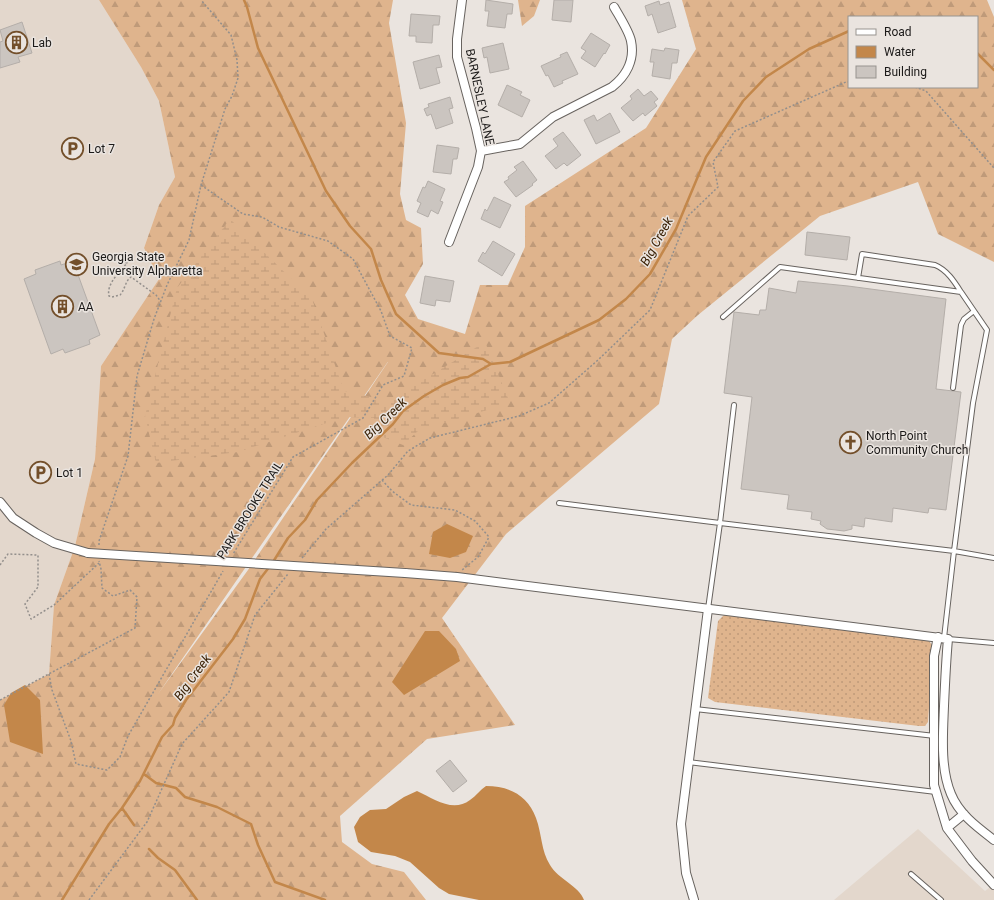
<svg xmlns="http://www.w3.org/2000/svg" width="994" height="900" viewBox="0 0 994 900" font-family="Roboto,sans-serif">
<defs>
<pattern id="grass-dots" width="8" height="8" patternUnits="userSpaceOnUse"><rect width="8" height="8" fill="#dfb48d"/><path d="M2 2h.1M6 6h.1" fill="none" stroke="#bf9a79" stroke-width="1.8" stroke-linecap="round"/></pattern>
<pattern id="forest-firs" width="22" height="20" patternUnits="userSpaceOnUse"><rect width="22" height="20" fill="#dfb48d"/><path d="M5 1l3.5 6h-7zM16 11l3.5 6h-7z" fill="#bf9a79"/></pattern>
<pattern id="wetland-marsh" width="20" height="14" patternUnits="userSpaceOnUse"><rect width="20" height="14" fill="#dfb48d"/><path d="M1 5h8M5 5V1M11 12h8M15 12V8" fill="none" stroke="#bf9a79"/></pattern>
</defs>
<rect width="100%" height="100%" fill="#eae4df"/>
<path fill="#e3d7cc" d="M0,0h99l42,67 18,34 16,76 -16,28 -15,43 15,31 -58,87 -6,93 -20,87 -21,59 -5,69 -49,26z
M918,829l67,62 9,-7v16h-160z"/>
<path fill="url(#grass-dots)" d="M724,615l204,25 5,6 -5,76 -3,4h-6l-204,-24 -7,-4 10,-77z"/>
<path fill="url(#forest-firs)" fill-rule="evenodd" d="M99,0h294l-4,23 17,100 -6,71 6,26 15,8 2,36 -18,31 13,24 47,15 15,-49h28l17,-38v-41l121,-78 50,-79 -14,-49h305l7,17v245l-56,-28 -20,-52 -98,34 -122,99 -26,24 -13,65 -153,130 -64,84 73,107 -88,14 -87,77 2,26 30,22 32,8 22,28h-426v-200l49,-26 5,-69 21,-59 20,-87 6,-93 58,-87 -15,-31 15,-43 16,-28 -16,-76 -18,-34zM849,17h128v70h-128zM388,362l-140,208 -90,124 229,-331z
M518,0h22l-6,16 -12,10z"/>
<path fill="url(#wetland-marsh)" d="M230,219l82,80 32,92 45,10 96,-59 25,61 -92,28 -15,14 -28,-11 -1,-16 -29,-1 -107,35 -82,11 -11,-47 32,-128z"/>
<path fill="#c3874a" d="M447,524l26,12 -7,16 -16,6 -21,-4 4,-22z
M425,631h14l17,18 4,12 -56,34 -12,-13z
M25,685l15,15 3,54 -33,-12 -6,-37 7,-12z
M486,786c24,0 42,10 50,32 6,16 5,33 14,47 8,14 29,21 34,35h-105l-30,-6 -10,-6 -29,-26 -15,-6 -24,-4 -13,-10 -4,-15 6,-10 10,-7 16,-1 18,-12 13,-6c17,8 36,22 53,9 6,-4 10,-10 16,-14z"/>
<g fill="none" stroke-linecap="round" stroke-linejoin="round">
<path stroke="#c3874a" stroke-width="2.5" d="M244,0l3,7 11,41 68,143 24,35 21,23 10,31 15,34 43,39 44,6 8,5
M977,53l17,17
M273,562l15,-24 17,-18 12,-20 35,-37 41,-39 10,-13 21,-15 19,-11 17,-7 8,-1 23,-13 19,-2 89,-42 27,-21 24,-25 26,-45 30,-72 37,-56 23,-24 43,-28 40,-18
M144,774l12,9 20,5 9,9 32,10 34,17 7,21 17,37 50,18
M122,808l12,17
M149,849l9,9 17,12 22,30
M62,900l47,-76 13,-16 18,-27 22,-44 11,-12 2,-7 11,-18 47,-61 12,-20 15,-40 10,-13"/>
</g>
<path fill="#cbc5c0" stroke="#b4aea9" d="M486,0l27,4 -1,10h-5l-2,14 -18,-2 2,-15h-4z
M554,0h19l-2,22 -19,-2z
M659,1l1,4 9,-3 7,25 -18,6 -6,-19 -4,2 -3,-10z
M411,14l29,2 -1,9h-6l-1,18 -16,-1v-6h-7z
M22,22l10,31 -14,4 2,5 -20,6v-26l3,-1 -3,-11z
M591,33l19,12 -5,9 -1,-1 -9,14 -14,-9 5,-7 -5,-3z
M503,43l6,26 -19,4 -3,-16 -3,1 -2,-10z
M665,48l14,2 -2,13h-5l-2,16 -18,-3 2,-14h-4l2,-13 12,2z
M567,52l11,22 -16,7 1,2 -9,4 -6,-12 -2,1 -5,-10 20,-9 -1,-2z
M439,55l3,12 -6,1 4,15 -20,6 -7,-27z
M507,85l15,7 -2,3 10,5 -8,17 -24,-12z
M638,89l6,7 7,-5 7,8 -4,3 3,4 -12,10 -2,-3 -10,8 -12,-13 11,-9 -2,-3z
M450,97l3,11 -4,1 4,14 -17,6 -5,-15 -4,2 -3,-7 5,-2 -1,-3z
M610,113l10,19 -24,12 -12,-24 10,-5 3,6z
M563,132l18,23 -14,11 -3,-3 -8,6 -11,-13 13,-10 -5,-7z
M437,145l22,3 -2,11h-4l-2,15 -18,-2z
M523,161l14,19 -5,4 1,1 -17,12 -12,-15 5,-3 -1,-2 9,-7 -3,-3z
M428,181l17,8 -5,12 3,1 -5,12 -7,-4 -3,7 -11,-5 4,-9 -4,-2 6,-14 2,1z
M494,197l17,8 -11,23 -19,-9 4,-10 2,2z
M807,232l43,5 -3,23 -42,-5z
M493,241l22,13 -13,22 -24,-15 5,-9 2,2z
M60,261l1,4 12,-4 27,74 -11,5 1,4 -25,9 -2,-4 -12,5 -27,-75 12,-5 -1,-4z
M425,276l29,5 -4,21 -14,-2 -1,6 -15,-3z
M798,281l50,5 98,13 -10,90 25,3 -15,118 -17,-2 -1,5 -35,-5 -1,14 -27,-4 -1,9 -12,-2v4l-8,2 -8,-1 -9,-1 -7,-5 1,-3 -10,-2 1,-7 -25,-3 2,-14 -48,-6 11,-92 -28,-4 10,-81 25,3 1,-5h6l3,-22 27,5z
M450,760l17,21 -14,11 -17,-21z"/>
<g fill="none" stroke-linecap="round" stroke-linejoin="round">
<defs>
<path id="lane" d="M858,278l4,-24 73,11c12,5 19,16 26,27
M723,317l57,-50 181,25 26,38 -14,73 -19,148 40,7
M953,388l8,-63 3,-6 10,-8
M559,503l161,20 14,-118
M708,609l12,-86 234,28 -10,87
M948,639l46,4
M695,709l240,27
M688,762l248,30
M911,874l30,26"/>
<path id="street" d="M481,151l39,-7 33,-27 59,-30c14,-11 23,-27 19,-46 -2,-10 -12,-25 -17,-34
M449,242l29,-75 3,-16 -5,-23 -19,-71v-18l5,-39
M0,502l13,16 23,15 18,10 34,10
M405,573l52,4 491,62c-2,22 -3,44 -4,67 -1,27 -4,62 7,88 8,20 26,33 43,46
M938,637l-4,19v129l13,43 25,33 22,24
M947,828l17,-14
M694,900l-8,-27 -5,-49 27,-215"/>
</defs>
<use href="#lane" stroke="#68635f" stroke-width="6"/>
<use href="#street" stroke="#68635f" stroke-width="10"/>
<path stroke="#938f8c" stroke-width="1.5" stroke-dasharray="2 2" stroke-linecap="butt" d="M915,87l11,4 68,77
M201,185l42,29 19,3 17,10 49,14 25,18 28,52 9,25 22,12 -8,28 -21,9 -20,33 -70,39 -60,97
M118,259l9,4c-7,9 -21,21 -18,33l3,1 8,-2c5,-5 5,-14 11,-18l25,18 5,7
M382,480l10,11 19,14 44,5 20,11 14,16 -11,20 -16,13
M99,545v-4l29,-85 9,-80 17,-57 13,-34 22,-45 12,-55 24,-76 7,-13 6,-18 -1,-18 -6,-25 -30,-35
M302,558l24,-29 62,-54 20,-24 22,-13 89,-22 30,-13 49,-43 52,-50 38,-94 30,-29 -5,-25 22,-31 111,-49h3
M0,565l8,-11 30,1v32l-13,17 6,15 23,-14 45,-42
M49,674l3,16 19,51 5,23 31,6 13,-13 8,-21 95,-165
M0,700l135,-72 2,-31 -7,-7 -17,6 -11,-8 -1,-19 -2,-8
M89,900l58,-78 35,-78 47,-52 26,-77 33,-41"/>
<use href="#lane" stroke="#fff" stroke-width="4"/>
<use href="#street" stroke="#fff" stroke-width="8"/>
<defs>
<path id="street-bridge" d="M88,553l317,20"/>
</defs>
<use href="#street-bridge" stroke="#68635f" stroke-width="10" stroke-linecap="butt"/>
<use href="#street-bridge" stroke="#fff" stroke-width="8"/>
</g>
<defs>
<symbol id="building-ring" viewBox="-11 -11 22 22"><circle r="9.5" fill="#eae4df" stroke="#734f2a" stroke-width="1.5"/><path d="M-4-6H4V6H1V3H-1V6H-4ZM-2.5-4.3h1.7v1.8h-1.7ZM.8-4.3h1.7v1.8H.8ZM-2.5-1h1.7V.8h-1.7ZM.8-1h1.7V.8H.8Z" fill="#734f2a"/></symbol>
<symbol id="parking-ring" viewBox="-11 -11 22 22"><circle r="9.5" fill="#eae4df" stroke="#734f2a" stroke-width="1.5"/><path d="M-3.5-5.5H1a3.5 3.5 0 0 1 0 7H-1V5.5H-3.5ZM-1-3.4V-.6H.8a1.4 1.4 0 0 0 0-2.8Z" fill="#734f2a"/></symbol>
<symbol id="university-ring" viewBox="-11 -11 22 22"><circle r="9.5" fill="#eae4df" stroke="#734f2a" stroke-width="1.5"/><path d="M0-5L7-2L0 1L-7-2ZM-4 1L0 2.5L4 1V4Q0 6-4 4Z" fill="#734f2a"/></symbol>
<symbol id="church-ring" viewBox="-11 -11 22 22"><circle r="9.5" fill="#eae4df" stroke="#734f2a" stroke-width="1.5"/><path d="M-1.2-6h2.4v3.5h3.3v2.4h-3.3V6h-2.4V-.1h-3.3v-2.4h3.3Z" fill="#734f2a"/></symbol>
</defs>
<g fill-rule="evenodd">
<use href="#building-ring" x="4" y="30" width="25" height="25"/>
<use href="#parking-ring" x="60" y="136" width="25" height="25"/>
<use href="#university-ring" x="64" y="252" width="25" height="25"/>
<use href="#building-ring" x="50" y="294" width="25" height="25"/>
<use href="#church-ring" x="838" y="430" width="25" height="25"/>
<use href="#parking-ring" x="28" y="460" width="25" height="25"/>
</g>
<g text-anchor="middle" stroke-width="3" stroke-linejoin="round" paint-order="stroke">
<g font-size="12" fill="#1b1918" stroke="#eae4df" text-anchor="start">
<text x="32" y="47">Lab</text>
<text x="88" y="153">Lot 7</text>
<text x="92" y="261">Georgia State<tspan x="92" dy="14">University Alpharetta</tspan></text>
<text x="78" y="311">AA</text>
<text x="866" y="440">North Point<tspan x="866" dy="14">Community Church</tspan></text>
<text x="56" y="477">Lot 1</text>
</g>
<g font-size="12" fill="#1b1918" stroke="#eae4df">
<text transform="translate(480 97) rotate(78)" y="4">BARNESLEY LANE</text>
<text transform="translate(250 510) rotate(-58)" y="4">PARK BROOKE TRAIL</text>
</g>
<g font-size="13" font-style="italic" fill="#3c2307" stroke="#eae4df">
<text transform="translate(656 241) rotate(-61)" y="5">Big Creek</text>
<text transform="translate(385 418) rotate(-44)" y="5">Big Creek</text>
<text transform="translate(192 677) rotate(-54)" y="5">Big Creek</text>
</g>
</g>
<rect x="848" y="16" width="130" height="72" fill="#eae4df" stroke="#97938f"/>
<rect x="856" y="29" width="20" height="6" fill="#ffffff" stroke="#97938f"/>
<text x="884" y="36" font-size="12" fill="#1b1918">Road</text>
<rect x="856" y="46" width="20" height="12" fill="#c3874a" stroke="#97938f"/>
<text x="884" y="56" font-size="12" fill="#1b1918">Water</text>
<rect x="856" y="66" width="20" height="12" fill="#cbc5c0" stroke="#97938f"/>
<text x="884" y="76" font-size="12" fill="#1b1918">Building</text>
</svg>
